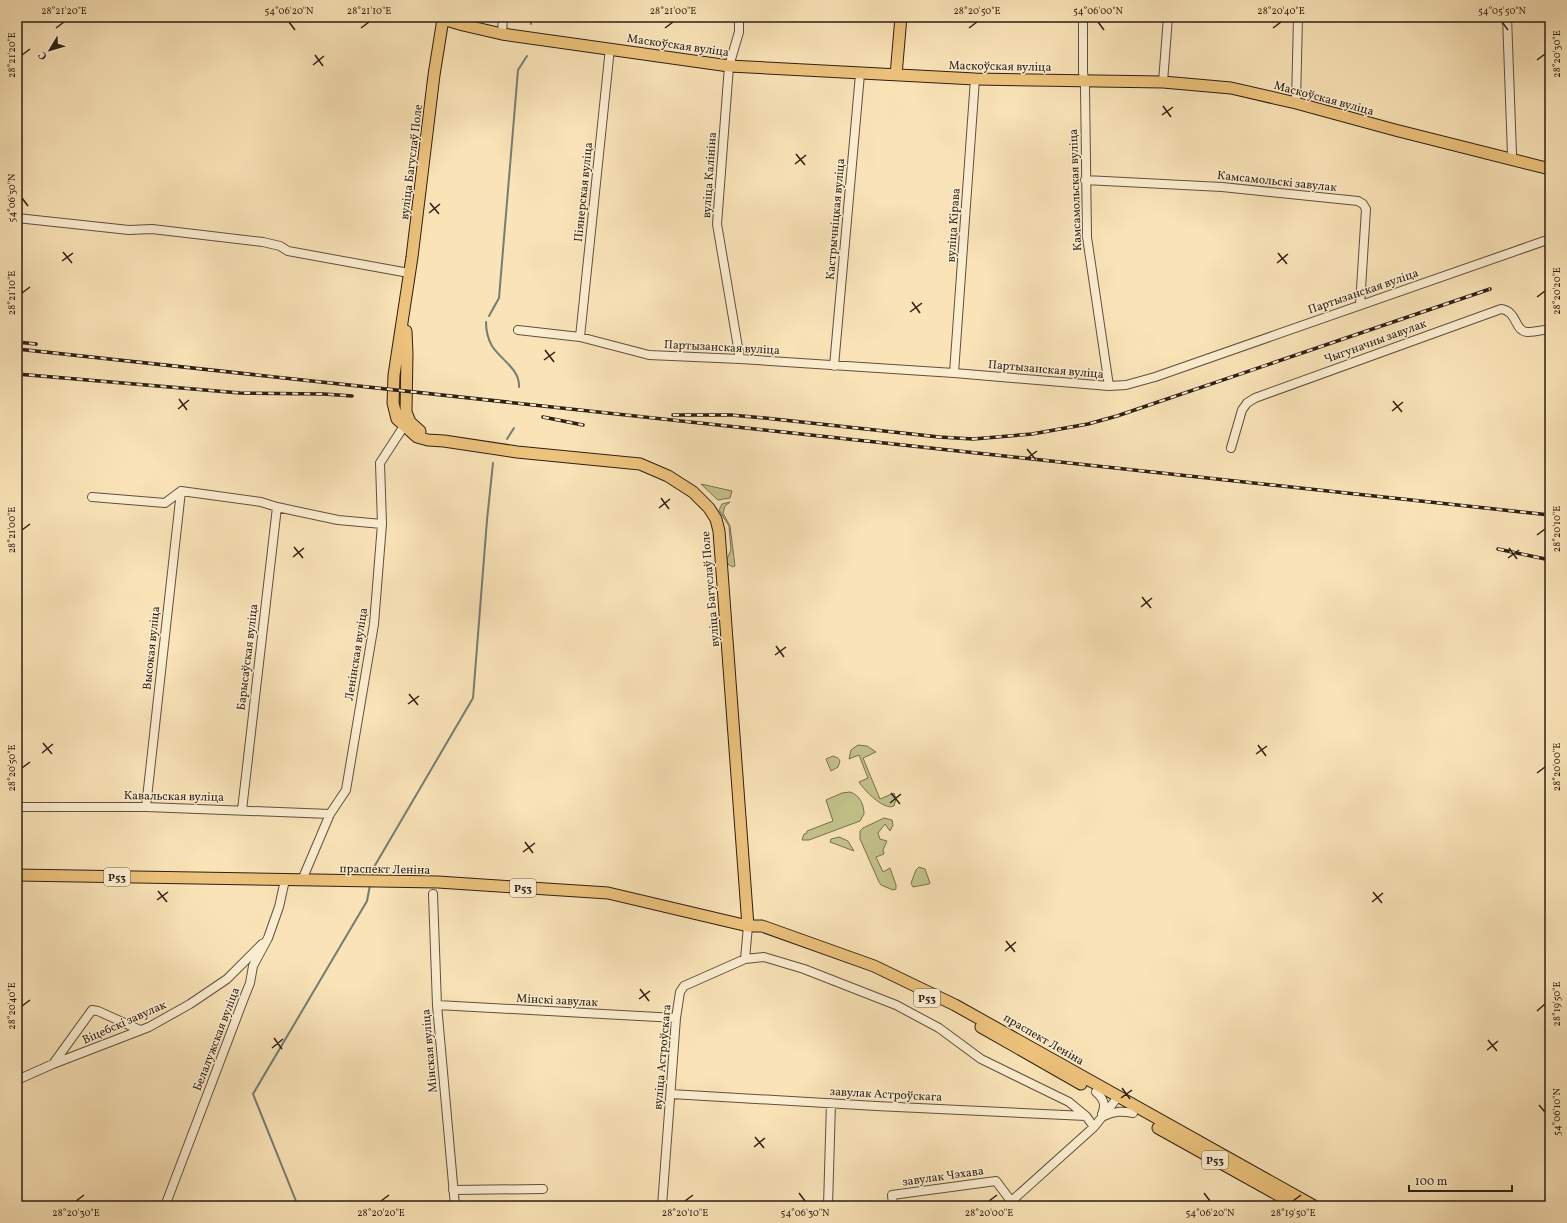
<svg xmlns="http://www.w3.org/2000/svg" width="1567" height="1223" viewBox="0 0 1567 1223" font-family="Vollkorn,serif">
<rect width="100%" height="100%" fill="#f9e3b7"/>
<filter id="stains"><feTurbulence type="fractalNoise" baseFrequency=".005" numOctaves="4"/><feColorMatrix values="0 0 0 0 .2 0 0 0 0 .09 0 0 0 0 .02 0 0 0 .5 -.17"/></filter>
<radialGradient id="worn" r=".72"><stop offset=".6" stop-color="#630" stop-opacity="0"/><stop offset="1" stop-color="#630" stop-opacity=".3"/></radialGradient>
<path fill="#c3c28a" stroke="#78704f" d="M701,484l31,7 -2,7 -12,2z
M730,502l-5,4 -2,7 7,13 5,40 -2,1 -4,-2 -3,-4 5,-11 -2,-24 -10,-16 3,-6z
M858,745l9,1 9,6 -13,6 17,41 14,-6 2,6 -2,7c-10,5 -30,-16 -35,-24l9,-4 -9,-23 -10,4 2,-9z
M833,756l5,2 2,3 -2,6 -7,4 -5,-12z
M850,792c10,3 14,13 14,22l-4,7 -51,19h-7l2,-6 3,-1v-2l26,-10 -7,-21 16,-7z
M884,818l8,2 1,5 -3,6 -5,-7 -7,9 2,6 7,2 -4,9 1,4 -8,3 7,15 7,-4 6,17v4l-3,1 -12,-5 -2,-3 -19,-43v-8l3,-3z
M839,837l9,4 6,10 -24,-9 1,-3z
M919,867l6,2 5,14 -1,1 -16,3 -2,-4 5,-13z"/>
<g fill="none" stroke-linecap="round" stroke-linejoin="round">
<path stroke="#727e75" stroke-width="2" d="M531,24v-7
M489,316l10,-18 19,-228 9,-14
M486,322c0,9 2,17 6,24 9,14 28,23 27,41
M507,439l7,-11
M372,877l2,-10 99,-169 14,-178 6,-57
M298,1206l-45,-112 114,-193 3,-16"/>
<defs>
<path id="minor" d="M739,17v15l-10,34 -12,158 23,135
M1083,17v55l2,15 2,150 22,149
M1507,17l5,137 -1,5
M502,34l1,-17
M1163,82l5,-65
M1296,103l2,-86
M1085,180l137,7 136,14 5,3 3,5 -6,96
M17,218l112,12 23,-1 111,13 17,4 8,5 121,22
M518,330l62,7 69,18 91,4 214,14 155,13 17,-1 29,-8 395,-138
M580,337l30,-289
M834,366l26,-292
M954,373l21,-294
M1231,448l11,-38 5,-7 8,-5 246,-89c17,2 13,23 27,23 7,0 15,-2 22,-3
M92,497l73,6 16,-12 80,11 16,5 61,13 44,4
M17,807h129l184,7
M146,807l35,-316
M242,810l35,-303
M302,880l28,-66 16,-24 28,-166 8,-100 -2,-61 24,-37
M433,894l4,111 18,201
M745,959l19,-2 40,12 92,36 43,23 42,31 88,43 17,14
M437,1005l239,13
M53,1064l39,-54 6,1 42,19
M17,1080l36,-16 96,-37 41,-23 37,-25 35,-35
M1096,1092c8,7 10,13 6,22
M671,1094l205,12 210,10 8,11
M1104,1116c10,-5 18,-5 29,-3
M453,1190l90,-1
M165,1206l79,-208 6,-15 3,-17 15,-28 11,-31 6,-27
M662,1206l14,-188 4,-26 4,-6 61,-27 3,-33
M828,1206l3,-103
M893,1206l-1,-11 104,-14 15,20
M1006,1206l88,-79 24,-30"/>
<path id="major" d="M896,75l5,-58
M406,331l1,22 -1,59 4,10 10,9
M17,875l421,7 170,11 140,33h14l112,40 81,39 359,201
M748,926l-29,-395 -3,-12 -7,-11 -16,-16 -25,-16 -28,-12 -123,-12 -73,-11 -16,-1 -11,-3 -20,-18 -4,-16 1,-28 18,-118 22,-182 9,-56 20,6 39,9 227,32 246,13 188,3 68,6 65,15 99,27 155,39
M981,1027l100,57
M1158,1128l140,78"/>
</defs>
<use href="#minor" stroke="#60503d" stroke-width="10"/>
<use href="#major" stroke="#2d1f14" stroke-width="13"/>
<use href="#minor" stroke="#fbedd0" stroke-width="8"/>
<use href="#major" stroke="#ecc27c" stroke-width="11"/>
<defs>
<path id="rail" d="M17,342l19,2
M17,349l1533,166
M17,374l223,19 84,1 28,2
M673,415h58l34,3 174,19 34,2 59,-5 56,-10 29,-8 373,-127
M543,417l40,8
M1498,549l52,11"/>
</defs>
<use href="#rail" stroke="#2d1f14" stroke-width="3.5"/>
<use href="#rail" stroke="#fbedd0" stroke-width="2" stroke-dasharray="6" stroke-linecap="butt"/>
</g>
<path fill="none" stroke="#2d1f14" stroke-width="1.5" d="M289,22l6,8M1098,22l6,8M1502,22l6,8M56,28l8,-6M361,28l8,-6M665,28l8,-6M969,28l8,-6M1273,28l8,-6M22,55l8,-6M315,55l8,11M1537,60l8,-6M313,65l11,-9M1163,106l8,11M1162,115l11,-8M796,154l9,11M795,164l11,-9M22,198l6,8M430,203l9,11M429,213l11,-9M63,252l9,11M1278,253l9,11M62,261l11,-8M1277,263l11,-9M22,293l8,-6M1537,297l8,-6M912,302l8,11M910,312l12,-9M545,350l9,12M544,360l11,-8M179,399l8,11M1393,401l9,11M178,409l11,-9M1392,411l11,-9M1027,449l9,11M1026,459l11,-8M661,498l8,11M659,508l11,-9M22,530l8,-6M1537,535l8,-6M294,547l9,11M1509,548l8,11M293,557l11,-9M1508,558l11,-8M1142,597l9,11M1141,607l11,-9M776,646l8,11M775,655l11,-8M409,694l9,11M408,704l11,-8M43,743l9,11M1258,745l8,11M42,753l11,-9M1256,754l11,-8M22,768l8,-6M1537,773l8,-6M891,793l9,11M890,803l11,-9M525,842l8,11M523,852l12,-9M158,891l9,11M1373,892l9,11M157,900l11,-8M1372,902l11,-9M1006,941l9,11M1005,951l11,-9M640,989l9,12M639,999l11,-8M22,1006l8,-6M1537,1011l8,-7M274,1038l8,11M1488,1040l9,11M272,1048l11,-9M1487,1050l11,-9M1122,1088l8,11M1121,1098l11,-8M1539,1105l6,7M755,1137l9,11M754,1147l11,-9M799,1193l6,8M1204,1193l6,8M76,1201l8,-6M381,1201l8,-6M685,1201l8,-6M989,1201l8,-6M1293,1201l8,-6"/>
<g text-anchor="middle" stroke-width="3" stroke-linejoin="round" paint-order="stroke">
<g fill="#fbedd0" stroke="#6b5d4c" stroke-width="1">
<rect x="104" y="868" width="26" height="18" rx="3"/>
<rect x="510" y="879" width="26" height="18" rx="3"/>
<rect x="914" y="989" width="26" height="18" rx="3"/>
<rect x="1202" y="1151" width="26" height="18" rx="3"/>
</g>
<g font-size="11" font-weight="bold" fill="#2d1f14">
<text x="117" y="881">Р53</text>
<text x="523" y="892">Р53</text>
<text x="927" y="1002">Р53</text>
<text x="1215" y="1164">Р53</text>
</g>
<g font-size="12" fill="#2d1f14" stroke="#fbedd0">
<text transform="translate(678 45) rotate(8)" y="4">Маскоўская вуліца</text>
<text transform="translate(1000 66) rotate(1)" y="4">Маскоўская вуліца</text>
<text transform="translate(1324 98) rotate(15)" y="4">Маскоўская вуліца</text>
<text transform="translate(411 162) rotate(-83)" y="4">вуліца Багуслаў Поле</text>
<text transform="translate(709 175) rotate(-86)" y="4">вуліца Калініна</text>
<text transform="translate(1277 181) rotate(6)" y="4">Камсамольскі завулак</text>
<text transform="translate(1075 190) rotate(-92)" y="4">Камсамольская вуліца</text>
<text transform="translate(583 192) rotate(-84)" y="4">Піянерская вуліца</text>
<text transform="translate(835 219) rotate(-85)" y="4">Кастрычніцкая вуліца</text>
<text transform="translate(953 225) rotate(-86)" y="4">вуліца Кірава</text>
<text transform="translate(1363 291) rotate(-19)" y="4">Партызанская вуліца</text>
<text transform="translate(1375 341) rotate(-20)" y="4">Чыгуначны завулак</text>
<text transform="translate(722 347) rotate(3)" y="4">Партызанская вуліца</text>
<text transform="translate(1046 369) rotate(5)" y="4">Партызанская вуліца</text>
<text transform="translate(710 589) rotate(-95)" y="4">вуліца Багуслаў Поле</text>
<text transform="translate(151 648) rotate(-84)" y="4">Высокая вуліца</text>
<text transform="translate(356 654) rotate(-81)" y="4">Ленінская вуліца</text>
<text transform="translate(247 657) rotate(-83)" y="4">Барысаўская вуліца</text>
<text transform="translate(174 796) rotate(1)" y="4">Кавальская вуліца</text>
<text transform="translate(385 869) rotate(1)" y="4">праспект Леніна</text>
<text transform="translate(557 1000) rotate(3)" y="4">Мінскі завулак</text>
<text transform="translate(124 1022) rotate(-24)" y="4">Віцебскі завулак</text>
<text transform="translate(216 1039) rotate(-69)" y="4">Белалужская вуліца</text>
<text transform="translate(1044 1039) rotate(30)" y="4">праспект Леніна</text>
<text transform="translate(429 1051) rotate(-95)" y="4">Мінская вуліца</text>
<text transform="translate(662 1057) rotate(-85)" y="4">вуліца Астроўскага</text>
<text transform="translate(886 1094) rotate(3)" y="4">завулак Астроўскага</text>
<text transform="translate(943 1176) rotate(-8)" y="4">завулак Чэхава</text>
</g>
</g>
<rect width="1567" height="1223" fill="none" stroke="#f9e3b7" stroke-width="44"/>
<g transform="translate(50 50) rotate(232)" stroke="#fbedd0" stroke-width="3" paint-order="stroke">
<path d="M0-3L7 15L0 10L-7 15Z" fill="#2d1f14"/>
<text y="-6" font-size="11" font-weight="bold" text-anchor="middle" fill="#2d1f14">С</text>
</g>
<path d="M1409 1185v6h103v-6" fill="none" stroke="#2d1f14" stroke-width="2"/>
<text x="1415" y="1185" font-size="12" fill="#2d1f14" stroke="#fbedd0" stroke-width="3" paint-order="stroke">100 m</text>
<rect x="22" y="22" width="1523" height="1179" fill="none" stroke="#2d1f14" stroke-width="1.5"/>
<g font-size="10" text-anchor="middle" fill="#2d1f14">
<text x="64" y="14">28°21'20"E</text>
<text x="289" y="14">54°06'20"N</text>
<text x="369" y="14">28°21'10"E</text>
<text x="673" y="14">28°21'00"E</text>
<text x="977" y="14">28°20'50"E</text>
<text x="1098" y="14">54°06'00"N</text>
<text x="1281" y="14">28°20'40"E</text>
<text x="1502" y="14">54°05'50"N</text>
<text transform="translate(1556 54) rotate(-90)" y="4">28°20'30"E</text>
<text transform="translate(11 55) rotate(-90)" y="4">28°21'20"E</text>
<text transform="translate(11 198) rotate(-90)" y="4">54°06'30"N</text>
<text transform="translate(1556 291) rotate(-90)" y="4">28°20'20"E</text>
<text transform="translate(11 293) rotate(-90)" y="4">28°21'10"E</text>
<text transform="translate(1556 529) rotate(-90)" y="4">28°20'10"E</text>
<text transform="translate(11 530) rotate(-90)" y="4">28°21'00"E</text>
<text transform="translate(1556 767) rotate(-90)" y="4">28°20'00"E</text>
<text transform="translate(11 768) rotate(-90)" y="4">28°20'50"E</text>
<text transform="translate(1556 1004) rotate(-90)" y="4">28°19'50"E</text>
<text transform="translate(11 1006) rotate(-90)" y="4">28°20'40"E</text>
<text transform="translate(1556 1112) rotate(-90)" y="4">54°06'10"N</text>
<text x="76" y="1216">28°20'30"E</text>
<text x="381" y="1216">28°20'20"E</text>
<text x="685" y="1216">28°20'10"E</text>
<text x="805" y="1216">54°06'30"N</text>
<text x="989" y="1216">28°20'00"E</text>
<text x="1210" y="1216">54°06'20"N</text>
<text x="1293" y="1216">28°19'50"E</text>
</g>
<rect width="100%" height="100%" filter="url(#stains)"/>
<rect width="100%" height="100%" fill="url(#worn)"/>
</svg>
